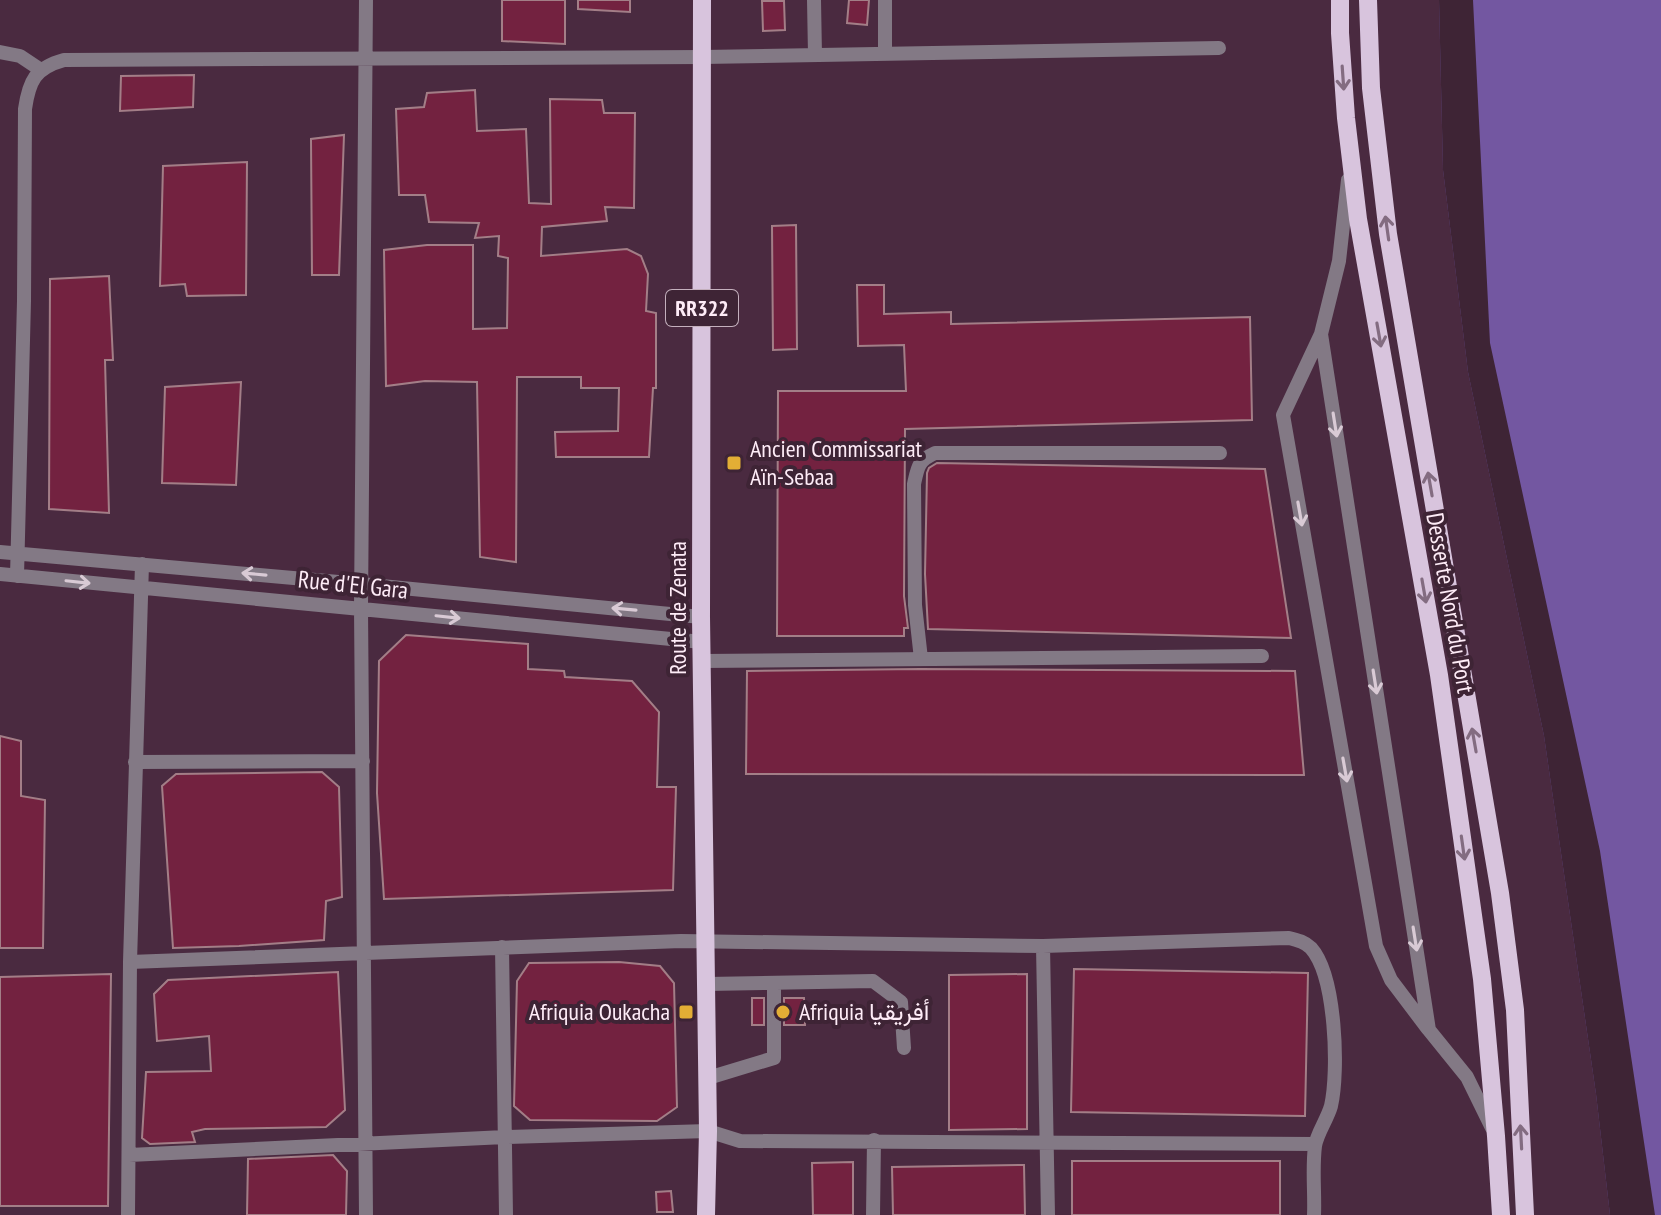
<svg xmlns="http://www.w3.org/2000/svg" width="1661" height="1215" viewBox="0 0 1661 1215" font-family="'PT Sans Narrow',Vazirmatn,sans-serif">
<rect width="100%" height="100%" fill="#3e2435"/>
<path fill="#4a2a40" d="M0,0h1439l4,170 25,202 76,364 52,358 14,121h-1610z"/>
<path fill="#7357a1" d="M1439,0h222v1215h-51l-14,-121 -52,-358 -76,-364 -25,-202z"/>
<path fill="#3e2435" d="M1439,0h34l17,343 110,508 55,364h-45l-14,-121 -52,-358 -76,-364 -25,-202z"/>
<path fill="#732240" stroke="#a37e87" stroke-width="2" d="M502,0h63v44l-63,-3z
M578,0h52v12l-52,-3z
M849,0h20l-2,25 -20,-2z
M762,1h22l1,29 -22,1z
M194,75l-1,32 -73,4 1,-35z
M475,90l2,41 49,-2 3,74 22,1 -1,-105 52,1 2,13h31l-1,95 -29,-1 2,14 -65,6 -1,29 86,-7 14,7 7,18 -2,37 10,2v75h-3l-4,69h-93l-1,-25 63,-1 1,-43h-38v-11h-64l-1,185 -36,-5 -3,-175 -52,-1 -39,5 -2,-136 43,-5h46v84l34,-1 1,-70 -10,-2 1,-20 -24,2 4,-15 -50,-1 -4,-27h-26l-3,-86 28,-2 3,-14z
M344,135l-5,140h-27l-1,-136z
M247,162l-1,133 -59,1 -2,-12 -25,2 3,-120z
M796,225l1,124 -24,1 -1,-124z
M109,276l4,84h-8l4,153 -60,-4 1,-230z
M857,285h27v29l67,-2v12l299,-7 2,103 -347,9 -1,167 4,32h-4v8h-127l1,-245h128l-2,-46 -46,1z
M241,382l-5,103 -74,-2 3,-96z
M937,463l328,6 26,169 -363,-9 -3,-55 2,-101 2,-5z
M406,635l122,9v25l36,2 1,6 67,4 27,31 -2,75h19l-3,103 -289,9 -7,-106 2,-132z
M920,669l375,2 9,104 -558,-1 1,-103z
M0,736l21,5v55l24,4 -2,148h-43z
M322,772l17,15 3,110 -16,4 -2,39 -85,6 -66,2 -11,-162 14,-12z
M619,962l41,4 14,17 3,124 -20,14 -127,-1 -16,-14 3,-125 12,-18z
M1074,969l234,4 -3,143 -234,-4z
M338,972l7,138 -19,17 -121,2 -13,3 3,10 -45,2 -8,-6 4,-66 65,-1 -2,-35 -52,5 -3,-47 14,-14z
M111,974l-3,232h-108v-229z
M1027,974v155l-78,1v-155z
M752,998h12v27h-12z
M784,998h20l1,27h-21z
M333,1155l14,16 -1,44h-99l1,-56z
M1072,1161h208v54h-208z
M853,1162v53h-40l-1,-52z
M1024,1165l1,50h-132l-1,-48z
M671,1191l2,21h-16l-1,-20z"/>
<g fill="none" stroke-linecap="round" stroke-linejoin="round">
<path stroke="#837985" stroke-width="14" d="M366,0l-5,608 5,607
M814,0l1,55
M885,0v54
M0,52l20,4 21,14
M1348,180l-9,81 -18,73 108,696 38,47 25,51
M1321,334l-38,81 93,531 15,34 37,49
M0,552l361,32 340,33
M0,574l702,68
M17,576l7,-275 1,-192c4,-28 10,-41 39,-49l639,-3 516,-9
M921,659l-6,-54 -1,-121c4,-18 4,-23 21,-31h285
M702,661l560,-5
M135,762l228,-1
M1043,946l5,269
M502,947l4,268
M130,962l551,-21 362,5 246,-8c9,2 16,4 22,10 25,28 28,123 20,158 -4,14 -14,27 -16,40 -3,23 0,47 -1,69
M707,984l166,-3 28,21 3,46
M708,1078l66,-20v-75
M129,1155l376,-18 203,-6 32,10 575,3
M128,1215l2,-253 12,-398
M873,1215l1,-75"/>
<path stroke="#d8c4dd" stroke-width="18" d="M702,0l-1,617 7,514 -2,84
M1340,0v33l6,85 12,101 81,456 43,304 14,157 5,79
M1368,0l3,88 17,146 112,659 15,117 10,205"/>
</g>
<defs><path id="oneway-shaft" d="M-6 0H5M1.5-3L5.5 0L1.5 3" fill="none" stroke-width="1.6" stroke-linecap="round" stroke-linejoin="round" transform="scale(2)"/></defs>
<g stroke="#836c81">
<use href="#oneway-shaft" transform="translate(1343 78) rotate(86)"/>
<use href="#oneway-shaft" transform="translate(1387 228) rotate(-98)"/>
<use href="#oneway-shaft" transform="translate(1379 335) rotate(80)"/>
<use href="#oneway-shaft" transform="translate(1430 484) rotate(-100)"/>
<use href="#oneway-shaft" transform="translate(1424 591) rotate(80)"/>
<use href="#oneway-shaft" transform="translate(1474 740) rotate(-100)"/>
<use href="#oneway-shaft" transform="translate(1463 848) rotate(82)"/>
<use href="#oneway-shaft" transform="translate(1521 1137) rotate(-93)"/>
</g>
<g stroke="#d9cad5">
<use href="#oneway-shaft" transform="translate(1335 425) rotate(81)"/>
<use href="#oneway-shaft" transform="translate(1300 514) rotate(80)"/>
<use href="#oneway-shaft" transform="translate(254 574) rotate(-175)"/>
<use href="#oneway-shaft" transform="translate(78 582) rotate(6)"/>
<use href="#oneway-shaft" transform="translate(624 609) rotate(-175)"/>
<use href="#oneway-shaft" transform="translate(448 617) rotate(6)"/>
<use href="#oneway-shaft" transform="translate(1375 682) rotate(81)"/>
<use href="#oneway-shaft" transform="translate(1345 770) rotate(80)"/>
<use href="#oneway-shaft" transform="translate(1415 939) rotate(81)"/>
</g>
<g fill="#e3ae35" stroke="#3e2435" stroke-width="3">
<rect x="726" y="455" width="16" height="16" rx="4"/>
<rect x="678" y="1004" width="16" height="16" rx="4"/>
<circle cx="783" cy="1012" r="8"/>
</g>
<g text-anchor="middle" stroke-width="8" stroke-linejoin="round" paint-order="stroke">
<rect fill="#3e2435" stroke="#c4b0bd" stroke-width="2" x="666" y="290" width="72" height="36" rx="6"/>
<g font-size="22" font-weight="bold" fill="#feecf7">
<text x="702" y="316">RR322</text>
</g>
<g font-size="24" fill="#feecf7" stroke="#3e2435" text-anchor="start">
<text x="750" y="457">Ancien Commissariat<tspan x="750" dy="28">Aïn-Sebaa</tspan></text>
<text x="670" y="1020" text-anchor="end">Afriquia Oukacha</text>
<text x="799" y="1020">Afriquia أفريقيا</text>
</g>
<g font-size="24" fill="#feecf7" stroke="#3e2435">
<text transform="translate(353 585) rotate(6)" y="8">Rue d'El Gara</text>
<text transform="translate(1450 603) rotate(80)" y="8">Desserte Nord du Port</text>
<text transform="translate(678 608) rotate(-90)" y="8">Route de Zenata</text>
</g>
</g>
</svg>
